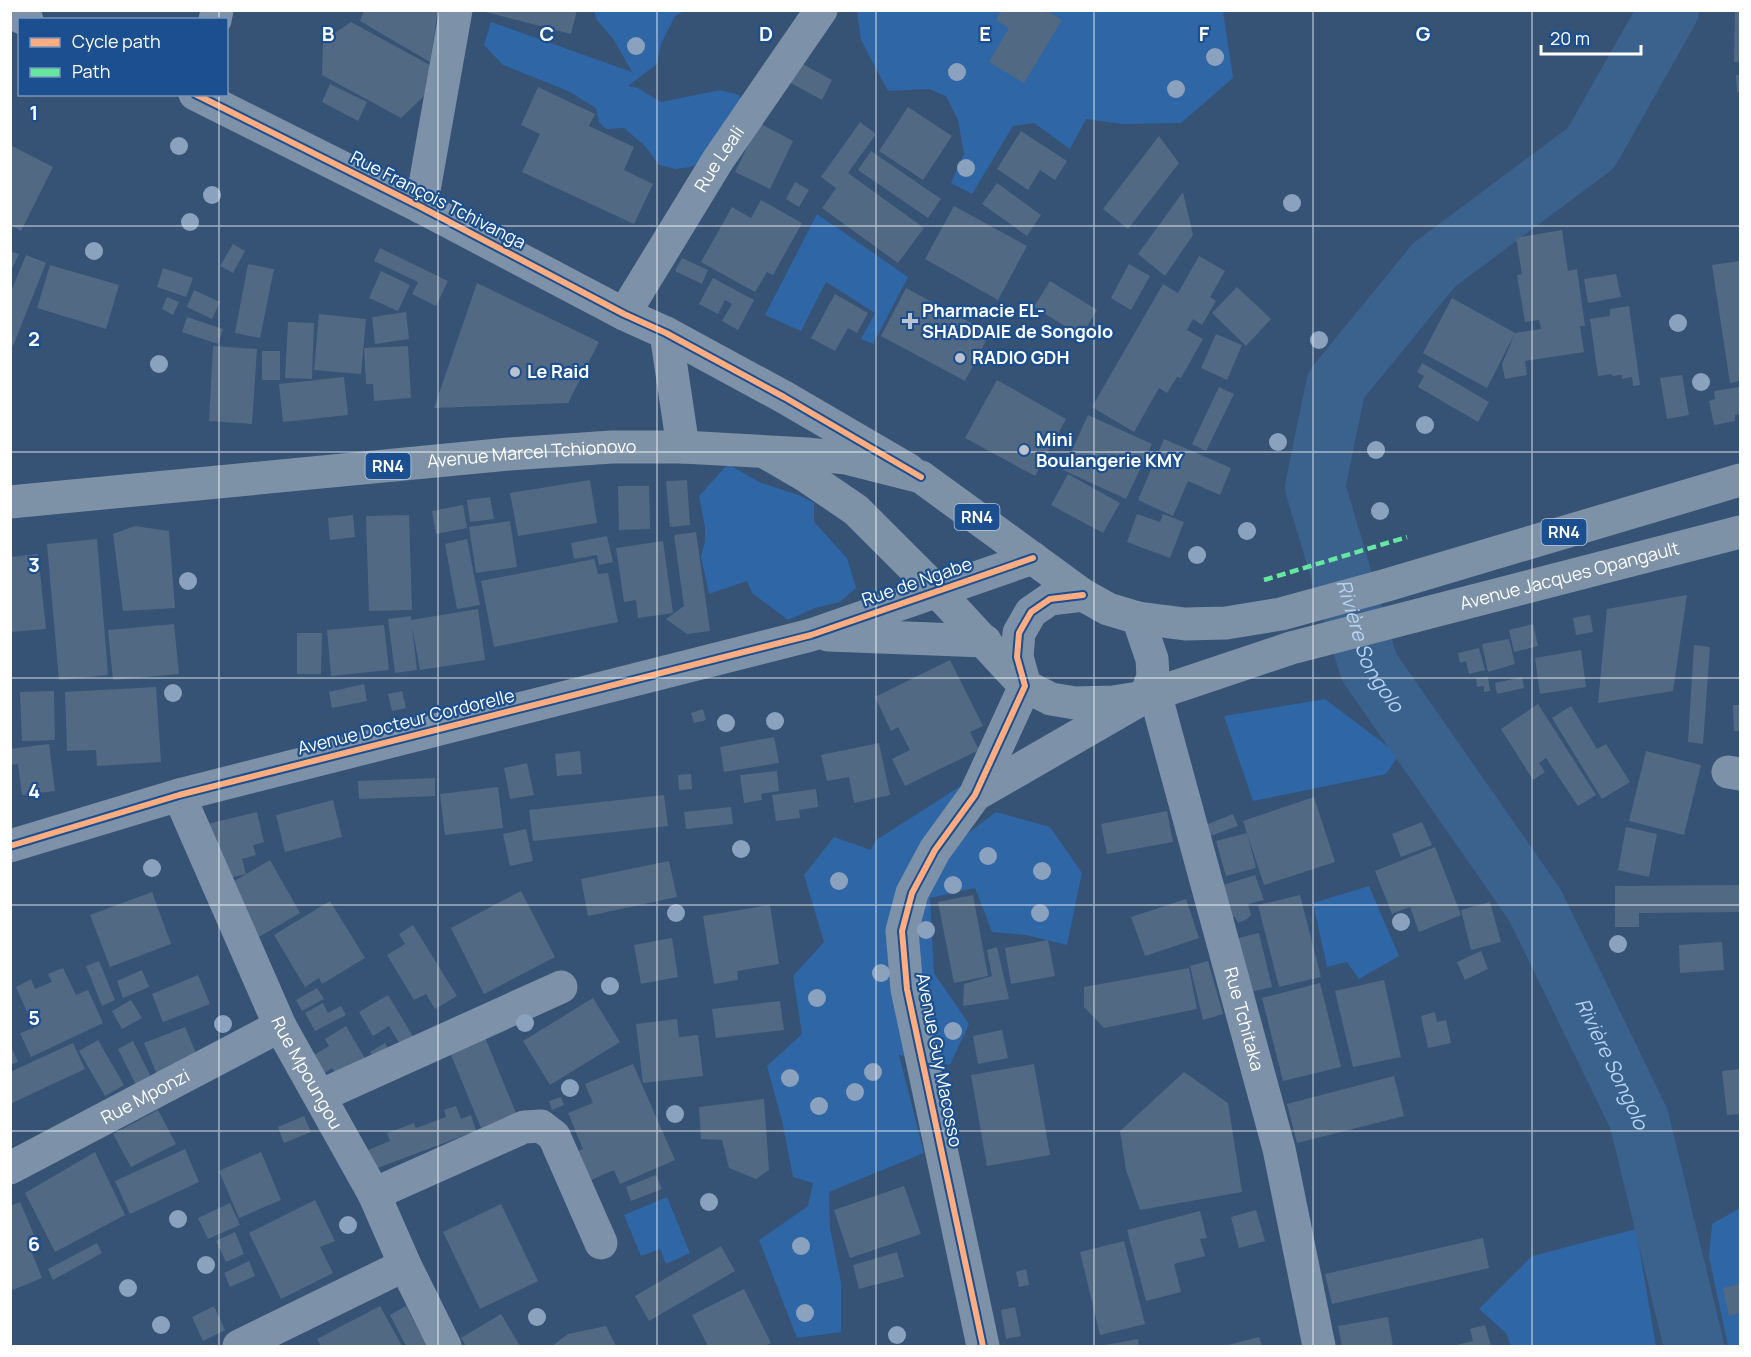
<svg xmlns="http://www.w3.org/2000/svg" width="1751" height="1357" viewBox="0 0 1751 1357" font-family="Manrope,sans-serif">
<rect width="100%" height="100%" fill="#365274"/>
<path fill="#2f66a5" d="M594,11h90l-9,5 -14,28 -4,20 -29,22 10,2 23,14 59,-12 19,5 6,8 -39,56 -15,8 -15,2 -17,-4 -14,-19 -21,-18 -18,1 -7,-7 -3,-14 -28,-17 -65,-26 -19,-20 7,-23 141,50 -18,-32 -17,-20z
M857,11h366l10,67 -52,45 -59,1 -36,-5 -16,30 -36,-26 -21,3 -41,68 -21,-11 13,-29 -6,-34 -12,-24 -17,-7 -41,2 -27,-51z
M817,214l91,63 -35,67 -12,-5 14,-26 -49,-31 -25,49 -36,-16z
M728,464l31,18 42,14 13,7v19l33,36 9,30 -16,14 -25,6 -27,12 -36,-27 -5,-12 -38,13 -8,-37 4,-16v-14l-6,-31z
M1325,699l74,56 -13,19 -133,27 -29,-85z
M964,784l-17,65 49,-37 54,15 32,46 -15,72 -41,-10 -34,-3 -17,-44 -45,10 4,75 35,51 -19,41 -51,-10 25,98 -95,39 1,36 11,55v49l-44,6 -38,-98 49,-34 5,-23 -20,-6 -11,-56 -15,-55 35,-32 -9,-58 31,-34 -20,-67 30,-38 37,13 5,-10z
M1369,886l30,70 -40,23 -12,-17 -20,5 -14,-64z
M667,1197l23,56 -24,11 -6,-15 -19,7 -17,-41z
M1740,1208v138h-12l-19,-89 3,-33z
M1636,1229l20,117h-145l-5,-13 -27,-24 53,-53z"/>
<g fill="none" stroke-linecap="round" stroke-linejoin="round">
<path stroke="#3b618d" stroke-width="60" id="s1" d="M1669,10l-78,138 -157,117 -98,120 -21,102 54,180 166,238 104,214 55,227"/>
</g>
<path fill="#526984" d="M364,10h74l-8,52 -70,-41z
M478,10h99l-6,24z
M1001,10h45l16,10 -38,63 -35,-21 20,-34 -13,-8z
M1735,10h5v52h-6z
M351,22l79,43 -6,31 -23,22 -79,-43 1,-34z
M799,62l33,18 -10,20 -33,-18z
M1736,75h4v17h-3z
M330,84l37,18 -9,19 -36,-19z
M538,87l57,27 -6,12 45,21 -10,23 29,14 -19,40 -112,-52 18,-38 -19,-9z
M908,107l44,29 -29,44 -44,-29z
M860,122l16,12 -28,39 76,55 -26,35 -76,-55 14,-20 -15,-11z
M759,123l34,18 -23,48 -35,-17z
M1021,131l46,30 -12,19 -15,-10 -12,20 -31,-21z
M1159,136l20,27 -51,66 -25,-20z
M10,145l43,22 -32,64 -11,-6z
M871,151l70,48 -13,19 -70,-48z
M795,182l14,8 -10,17 -13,-8z
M997,183l44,32 -14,21 -45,-32z
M1183,192l10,43 -28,41 -27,-22z
M761,200l41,23 -29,52 -6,-3 -12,20 -54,-30 31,-55 19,11z
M954,206l73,40 -29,54 -73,-41z
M1562,230l6,41 9,-2 8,57h-5l4,26 -59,9 2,14 -22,4 -3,-15 13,-31 26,-4 -2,-9 -14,2 -8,-47 5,-1 -6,-36z
M233,244l12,7 -12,22 -13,-7z
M380,248l68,33 -12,25 -24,-12 6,-12 -44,-21z
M10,251l9,3 -9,19z
M26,255l20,8 -35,88 -1,-57z
M1199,256l26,15 -15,26 6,4 -14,24 -9,-6 -6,11 16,9 -22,39 -4,-1 -10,16 -8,-5 -25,44 -42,-25 71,-123 15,9z
M682,258l26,12 -6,14 -27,-13z
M1740,261v120l-10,2 -18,-118z
M248,264l26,5 -14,69 -25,-5z
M1129,264l21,12 -19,34 -20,-12z
M50,265l69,20 -13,44 -69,-21z
M163,268l30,10 -7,19 -29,-10z
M381,271l29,14 -12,26 -29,-13z
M1616,274l5,23 -33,6 -4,-24z
M713,278l41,22 -16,30 -16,-9 10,-17 -7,-4 -7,14 -19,-10z
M1050,281l47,29 -16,26 -47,-29z
M477,283l122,59 -31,61 -134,5z
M1237,287l34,32 -25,27 -34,-33z
M906,288l84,45 -25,48 -84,-45z
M194,290l26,12 -8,17 -25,-12z
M835,294l33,19 -11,20 -9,-5 -13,23 -24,-13z
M167,297l12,5 -6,13 -11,-6z
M1452,298l63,35 -28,55 -64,-35z
M1629,306l11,79 -7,1 -1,-9 -10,2v-4l-10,1v-2l-14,2 -8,-57 20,-3v-7z
M406,312l3,27 -34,5 -3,-27z
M319,314l47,5 -5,55 -47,-4z
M187,317l36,12 -5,15 -36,-12z
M288,322l26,1 -2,56 -27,-1z
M1216,334l26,11 -15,35 -26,-12z
M213,346l44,3 -5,75 -43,-3z
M408,346l3,52 -37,3 -1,-17h-7l-2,-36z
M262,351h18v29h-18z
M1422,363l67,39 -11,20 -60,-35 6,-11 -7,-4z
M1682,375l7,40 -22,4 -7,-41z
M344,377l4,38 -65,7 -4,-38z
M997,380l69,39 -31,57 -70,-38z
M1219,387l15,7 -28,57 -14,-7z
M1740,387v27l-5,1v6l-21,4 -5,-24 6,-2 -1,-8z
M1088,415l64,29 -26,55 -63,-29z
M1164,439l67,29 -11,27 -32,-14 -15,35 -35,-16z
M1068,474l52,29 -17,30 -52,-28z
M590,480l7,43 -79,13 -8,-43z
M687,480l3,45 -20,2 -4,-46z
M618,486h31l1,43 -31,1z
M490,497l4,22 -24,3 -3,-22z
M463,505l4,23 -31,6 -4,-23z
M1137,514l23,8 3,-8 21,8 -14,36 -43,-16z
M353,515l2,22 -25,3 -2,-22z
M409,515l3,95 -43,1 -3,-95z
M510,521l7,46 -41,6 -7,-46z
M135,526l34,5 6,77 -52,3 -10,-77z
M696,532l14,99 -23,3 -21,-15 18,-13 -10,-71z
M607,536l6,26 -14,3 -2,-10 -23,4 -3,-16z
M97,539l11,136 -49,5 -12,-136z
M467,539l13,66 -23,4 -12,-65z
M663,541l10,72 -35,5 -2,-18 -12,2 -8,-54z
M38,554l8,75 -36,3v-75z
M594,559l4,15 10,-1 10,49 -124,25 -13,-66z
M1687,595l-14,96 -75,12 9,-94z
M478,609l7,51 -65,10 -8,-44 5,44 -22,3 -7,-54 23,-3v4z
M1590,615l3,17 -17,3 -3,-17z
M174,624l5,50 -66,6 -5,-50z
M1533,624l5,22 -24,6 -5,-22z
M384,625l5,45 -58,6 -4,-46z
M297,633h25l-1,41h-24z
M1509,639l6,25 -27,8 -6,-28z
M1694,645l16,2 -7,97 -15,-2z
M1479,648l6,22 -16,4 -3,-13 -6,2 -2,-10z
M1581,650l5,37 -46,7 -5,-36z
M950,660l33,66 -13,6 9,18 -74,36 -13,-27 18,-9 -12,-23 -7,4 -16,-34z
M1488,677l2,14 -6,1v-6l-7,1 -1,-9z
M1522,677l2,11 -27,6 -2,-11z
M364,684l3,17 -35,7 -3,-16z
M156,687l5,75 -64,4 -1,-16 -29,1 -2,-59z
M54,691l1,49 -33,1 -2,-49z
M402,691l4,17 -14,3 -4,-17z
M1538,704l58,91 -18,11 -32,-48 -7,5 6,9 -12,8 -32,-51z
M1733,705h7v26h-6z
M1571,706l26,43 9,-5 24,38 -28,17 -50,-81z
M703,709l3,11 -12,3 -3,-10z
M774,737l5,26 -55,9 -4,-25z
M879,743l11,52 -36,8 -5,-26 -22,4 -6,-26z
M49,744l6,47 -33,4 -4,-31 -8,1v-16z
M580,751l2,23 -25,2 -2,-22z
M1646,751l55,14 -17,70 -55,-14z
M527,763l7,32 -24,4 -6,-31z
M777,771l2,20 -18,3 1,6 -18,3 -4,-28z
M691,774l1,15 -13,1 -1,-15z
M435,778v18l-76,3 -1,-18z
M498,787l5,41 -58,7 -5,-41z
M816,789l2,18 -19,3 1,8 -24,3 -4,-26z
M664,795l4,31 -135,15 -4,-31z
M1314,797l21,65 -71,23 -21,-64z
M333,800l9,37 -57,15 -9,-37z
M731,807l2,17 -47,5 -2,-17z
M1167,811l6,31 -66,12 -6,-30z
M257,812l7,30 -11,3 3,10 -14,4 4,15 -24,6 -15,-56z
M1233,814l5,12 -39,14 -4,-11z
M1422,822l10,23 -31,12 -9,-23z
M1626,827l31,7 -8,43 -31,-7z
M526,829l7,32 -23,5 -7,-32z
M1247,833l9,35 -30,8 -10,-35z
M1435,847l26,68 -42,17 -9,-25 -18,7 -17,-43z
M270,860l30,53 -48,28 -21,-58z
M669,861l8,36 -89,19 -7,-37z
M1255,875l9,25 -16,4 3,11 -4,4 -9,4 -3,-6h-6l-6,-32z
M1740,885v27l-101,1v14h-24v-41z
M521,891l34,66 -71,37 -33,-66z
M152,892l19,52 -61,23 -20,-52z
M973,895l15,81 -34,7 -16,-81z
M1300,895l21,82 -42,10 -21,-82z
M1186,899l13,39 -54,18 -14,-39z
M330,901l35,57 -43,26 -3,-6 -14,9 -31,-52z
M1490,902l11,40 -30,8 -10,-40z
M770,905l9,59 -42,7 1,9 -24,4 -11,-68z
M413,925l44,71 -22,13 -9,-15 -12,6 -27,-45 18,-11 -6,-10z
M1259,933l13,54 -30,7 -12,-54z
M672,938l6,39 -37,7 -7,-39z
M1048,940l7,36 -44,8 -6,-36z
M1722,942l2,28 -44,3 -1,-28z
M997,947l12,52 -46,7 1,-22 28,-8 -5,-26z
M1481,951l7,18 -23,11 -8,-18z
M99,961l16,39 -13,6 -16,-40z
M1208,961l15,53 -20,6 -13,-54z
M63,968l13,27 12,-5 15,33 -72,34 -11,-24 14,-5 -18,-41 15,-8 4,10 17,-7 -4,-8z
M1189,968l8,41 -93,19 -20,-21v-20z
M142,970l7,17 -26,11 -6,-17z
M198,975l12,29 -47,18 -11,-28z
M1384,980l17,77 -48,10 -18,-76z
M1320,983l21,84 -58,14 -21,-83z
M317,988l7,11 -22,12 -6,-11z
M388,995l29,48 -13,8 -15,-25 -16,10 -14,-24z
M593,998l27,44 -70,43 -27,-44z
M131,1000l11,18 -20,11 -10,-18z
M780,1001l4,29 -68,8 -4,-29z
M323,1003l5,10 13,-7 5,9 -31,16 -10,-18z
M1435,1012l2,10 9,-2 5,23 -23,5 -7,-32z
M677,1019l2,18 19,-2 5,41 -60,7 -7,-59z
M346,1026l21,36 -28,17 -7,-11 -9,6 -11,-18 17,-10 -4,-7z
M185,1027l14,33 -41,17 -14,-34z
M1002,1030l6,28 -30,6 -5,-28z
M484,1035l32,78 -35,15 -32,-78z
M98,1040l26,45 -19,11 -26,-45z
M133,1041l21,42 -15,8 -21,-42z
M73,1043l12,26 -75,35v-32z
M385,1043l6,11 -15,8 -6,-10z
M10,1044l8,18 -8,3z
M633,1064l42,96 -55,24 -6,-14 -30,13 -13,-29 12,-5 -15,-36 25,-10 -8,-19z
M1034,1064l16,91 -63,11 -16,-91z
M1740,1069v45l-13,1 -5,-44z
M1184,1072l44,31 14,89 -102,18 -14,-40 -6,-39z
M1394,1076l10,40 -107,27 -10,-39z
M561,1097l3,8 -12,5 -3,-9z
M764,1099l5,71 -13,9 -27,-11 -7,-28 -21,-1 -2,-32z
M456,1106l5,13 10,-4 5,16 -101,38 -7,-19 22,-9 -3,-8 27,-10 2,5 30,-11 -2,-7z
M158,1110l18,34 -45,23 -18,-33z
M304,1116l7,16 -27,11 -6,-16z
M185,1149l14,33 -69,32 -15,-33z
M95,1152l30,63 -70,37 -30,-59z
M261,1152l20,48 -42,18 -20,-47z
M656,1175l6,14 -31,12 -5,-14z
M904,1186l17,48 -71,24 -16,-48z
M315,1200l20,41 -15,6 13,26 -52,26 -32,-66z
M20,1202l18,42 -8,4 12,30 -32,13v-85z
M230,1203l10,22 -32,14 -10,-21z
M501,1204l37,77 -58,28 -37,-77z
M1256,1210l9,31 -26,7 -8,-31z
M1200,1211l7,27 -7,1 5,17 -31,8 7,28 -35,9 -19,-71z
M235,1232l9,22 -18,8 -10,-21z
M1483,1238l6,30 -157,36 -7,-30z
M1124,1241l21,83 -45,11 -20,-83z
M97,1243l5,10 -49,27 -5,-11z
M721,1246l14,25 -86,50 -14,-25z
M897,1252l7,25 -45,12 -6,-24z
M249,1261l6,15 -25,11 -6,-14z
M1026,1269l3,16 -10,2 -3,-15z
M1740,1284v29l-11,3 -6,-28z
M744,1289l27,54 -7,3h-56l-16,-31z
M214,1306l11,24 -22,11 -11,-24z
M380,1306l22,40h-81l-4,-7z
M406,1306l21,40h-21l-16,-31z
M1015,1307l6,29 -15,3 -5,-29z
M501,1314l19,32h-54l-5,-8z
M1388,1317l5,29h-51l-4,-20z
M1485,1325l6,21h-39l21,-5 -3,-12z
M606,1326l10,20h-64l16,-12z
M1259,1337l3,9h-38z
M1138,1339l1,7h-34v-1z"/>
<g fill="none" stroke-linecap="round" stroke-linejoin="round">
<g stroke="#7d92a8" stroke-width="33">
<path d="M10,12l17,8"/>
<path d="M215,20l2,-10"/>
<path d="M195,94l226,113 203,107 42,19 118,64 125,73"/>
<path d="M421,207l35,-197"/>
<path id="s2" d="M624,314l94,-154 103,-150"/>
<path d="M666,333l17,114"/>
<path d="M828,635l157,6"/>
<path id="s3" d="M1155,693l124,456 40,197"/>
<path d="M1728,772l12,2"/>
<path id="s4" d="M179,795l101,231 94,168 31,71 40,81"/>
<path d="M975,795l170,-98 8,-20 -1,-18 -14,-41"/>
<path d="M10,846l169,-51 632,-160 222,-77"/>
<path d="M320,1096l241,-109"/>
<path id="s5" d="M10,1168l270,-142"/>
<path d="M374,1194l150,-67 17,-1 13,10 47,107"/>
<path d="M239,1346l166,-81"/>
<path d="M983,1346l-76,-357 -5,-58 10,-38 23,-43 40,-55 50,-109 -8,-29 2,-24 12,-21 19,-13 33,-4"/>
</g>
<g stroke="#7e92a7" stroke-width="33">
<path id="s6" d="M768,454l38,22 50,34 81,81 88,95 26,13 24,4 38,-1 32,-5 146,-49 449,-116"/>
<path id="s7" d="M10,502l499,-48 103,-7h71l124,7 39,4 75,19 162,118 25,14 30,9 47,6 41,-1 55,-9 106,-29 353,-105"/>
</g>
<path stroke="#66e7a1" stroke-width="4.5" stroke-dasharray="9 4.5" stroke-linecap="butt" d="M1264,580l143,-43"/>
<defs>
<path id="cycleway" d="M195,94l226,113 203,107 42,19 118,64 137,80
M10,846l169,-51 632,-160 222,-77
M983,1346l-76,-357 -5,-58 10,-38 23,-43 40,-55 50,-109 -8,-29 2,-24 12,-21 19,-13 33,-4"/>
</defs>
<use href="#cycleway" stroke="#1b4f8f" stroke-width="10"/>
<use href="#cycleway" stroke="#ffac80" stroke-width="6"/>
</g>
<g fill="#8aa2be">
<circle cx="636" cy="46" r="9"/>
<circle cx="1215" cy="57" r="9"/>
<circle cx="957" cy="72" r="9"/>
<circle cx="1176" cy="89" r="9"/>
<circle cx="179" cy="146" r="9"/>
<circle cx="966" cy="168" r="9"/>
<circle cx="212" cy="195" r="9"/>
<circle cx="1292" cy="203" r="9"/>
<circle cx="190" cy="222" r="9"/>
<circle cx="94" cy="251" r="9"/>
<circle cx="1678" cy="323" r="9"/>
<circle cx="1319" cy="340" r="9"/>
<circle cx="159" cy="364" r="9"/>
<circle cx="1701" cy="382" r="9"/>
<circle cx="1425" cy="425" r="9"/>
<circle cx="1278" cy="442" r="9"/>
<circle cx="1376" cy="450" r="9"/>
<circle cx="1380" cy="511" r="9"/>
<circle cx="1247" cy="531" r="9"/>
<circle cx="1197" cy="555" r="9"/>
<circle cx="188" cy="581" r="9"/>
<circle cx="173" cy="693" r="9"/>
<circle cx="775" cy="721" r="9"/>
<circle cx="726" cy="723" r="9"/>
<circle cx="741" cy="849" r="9"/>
<circle cx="988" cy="856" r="9"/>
<circle cx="152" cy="868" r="9"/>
<circle cx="1042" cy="871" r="9"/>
<circle cx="839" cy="881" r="9"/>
<circle cx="953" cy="885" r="9"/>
<circle cx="676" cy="913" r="9"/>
<circle cx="1040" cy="913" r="9"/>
<circle cx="1401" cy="922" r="9"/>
<circle cx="926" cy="930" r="9"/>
<circle cx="1618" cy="944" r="9"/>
<circle cx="881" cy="973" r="9"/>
<circle cx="610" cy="986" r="9"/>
<circle cx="817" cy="998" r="9"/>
<circle cx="525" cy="1023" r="9"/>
<circle cx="223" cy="1024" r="9"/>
<circle cx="953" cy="1031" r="9"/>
<circle cx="873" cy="1072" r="9"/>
<circle cx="790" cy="1078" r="9"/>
<circle cx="570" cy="1088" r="9"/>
<circle cx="855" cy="1092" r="9"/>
<circle cx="819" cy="1106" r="9"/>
<circle cx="675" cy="1114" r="9"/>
<circle cx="709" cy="1202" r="9"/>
<circle cx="178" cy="1219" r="9"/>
<circle cx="348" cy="1225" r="9"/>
<circle cx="801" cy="1246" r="9"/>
<circle cx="206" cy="1265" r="9"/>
<circle cx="128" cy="1288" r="9"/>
<circle cx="805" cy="1313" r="9"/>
<circle cx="537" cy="1317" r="9"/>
<circle cx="161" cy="1325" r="9"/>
<circle cx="897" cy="1335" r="9"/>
</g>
<path fill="none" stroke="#fff" stroke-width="1.5" stroke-opacity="0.55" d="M219,10v10M438,10v1336M657,10v1336M876,10v1336M1094,10v1336M1313,10v1336M1532,10v1336M219,94v1252M10,226h1730M10,452h1730M10,678h1730M10,905h1730M10,1131h1730"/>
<g fill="#b9c2ce" stroke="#1b4f8f" stroke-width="2">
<path d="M907 312h6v6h6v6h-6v6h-6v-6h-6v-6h6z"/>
<circle cx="960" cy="358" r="6"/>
<circle cx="515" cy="372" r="6"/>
<circle cx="1024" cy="450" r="6"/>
</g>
<g text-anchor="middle" stroke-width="4.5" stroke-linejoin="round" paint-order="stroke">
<g fill="#1b4f8f" stroke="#bbcadd" stroke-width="1.5">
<rect x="365.5" y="453" width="45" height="26" rx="4.5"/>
<rect x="954.5" y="504" width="45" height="26" rx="4.5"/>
<rect x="1541.5" y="519" width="45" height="26" rx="4.5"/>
</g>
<g font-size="16" font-weight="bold" fill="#fff">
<text x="388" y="472">RN4</text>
<text x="977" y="523">RN4</text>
<text x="1564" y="538">RN4</text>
</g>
<g font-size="18" fill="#fff" stroke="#1b4f8f">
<text dy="6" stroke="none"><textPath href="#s2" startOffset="182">Rue Leali</textPath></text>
<text transform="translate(438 200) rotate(27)" y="6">Rue François Tchivanga</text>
<text dy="6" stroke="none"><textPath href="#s7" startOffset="524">Avenue Marcel Tchionovo</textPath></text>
<text dy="6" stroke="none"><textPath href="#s6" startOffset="914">Avenue Jacques Opangault</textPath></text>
<text transform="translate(917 582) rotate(-19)" y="6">Rue de Ngabe</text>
<text transform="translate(406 722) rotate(-14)" y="6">Avenue Docteur Cordorelle</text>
<text dy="6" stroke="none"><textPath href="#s3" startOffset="338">Rue Tchitaka</textPath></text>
<text transform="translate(939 1060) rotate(79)" y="6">Avenue Guy Macosso</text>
<text dy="6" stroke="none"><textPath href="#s4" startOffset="306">Rue Mpoungou</textPath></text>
<text dy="6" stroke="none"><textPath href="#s5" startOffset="153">Rue Mponzi</textPath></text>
</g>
<g font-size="18" font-weight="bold" fill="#fff" stroke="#1b4f8f" text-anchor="start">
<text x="922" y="317">Pharmacie EL-<tspan x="922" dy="21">SHADDAIE de Songolo</tspan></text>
<text x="972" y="364">RADIO GDH</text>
<text x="527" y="378">Le Raid</text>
<text x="1036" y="446">Mini<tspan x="1036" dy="21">Boulangerie KMY</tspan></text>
</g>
<g font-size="20" font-style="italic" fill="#b5d3f5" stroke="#1b4f8f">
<text dy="7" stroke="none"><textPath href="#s1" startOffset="782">Rivière Songolo</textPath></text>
<text dy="7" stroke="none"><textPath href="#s1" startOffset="1268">Rivière Songolo</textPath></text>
</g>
</g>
<g font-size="20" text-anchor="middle" font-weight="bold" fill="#fff" stroke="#1b4f8f" stroke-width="4.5" stroke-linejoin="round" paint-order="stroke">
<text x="328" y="41">B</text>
<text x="547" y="41">C</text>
<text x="766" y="41">D</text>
<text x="985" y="41">E</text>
<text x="1204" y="41">F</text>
<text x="1423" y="41">G</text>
<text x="34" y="120">1</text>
<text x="34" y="346">2</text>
<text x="34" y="572">3</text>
<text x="34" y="798">4</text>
<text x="34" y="1025">5</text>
<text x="34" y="1251">6</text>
</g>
<rect width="1751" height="1357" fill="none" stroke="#ffffff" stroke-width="24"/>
<rect x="18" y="18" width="210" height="78" fill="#1b4f8f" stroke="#7695bc" stroke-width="1.5"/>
<rect x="30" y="38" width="30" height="9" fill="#ffac80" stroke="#7695bc" stroke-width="1.5"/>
<text x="72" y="48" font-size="18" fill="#ffffff">Cycle path</text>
<rect x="30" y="68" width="30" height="9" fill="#66e7a1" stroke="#7695bc" stroke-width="1.5"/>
<text x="72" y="78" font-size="18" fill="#ffffff">Path</text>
<path d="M1541 45v9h100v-9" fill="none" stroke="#ffffff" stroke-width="3"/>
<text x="1550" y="45" font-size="18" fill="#ffffff" stroke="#1b4f8f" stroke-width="4.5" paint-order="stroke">20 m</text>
</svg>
